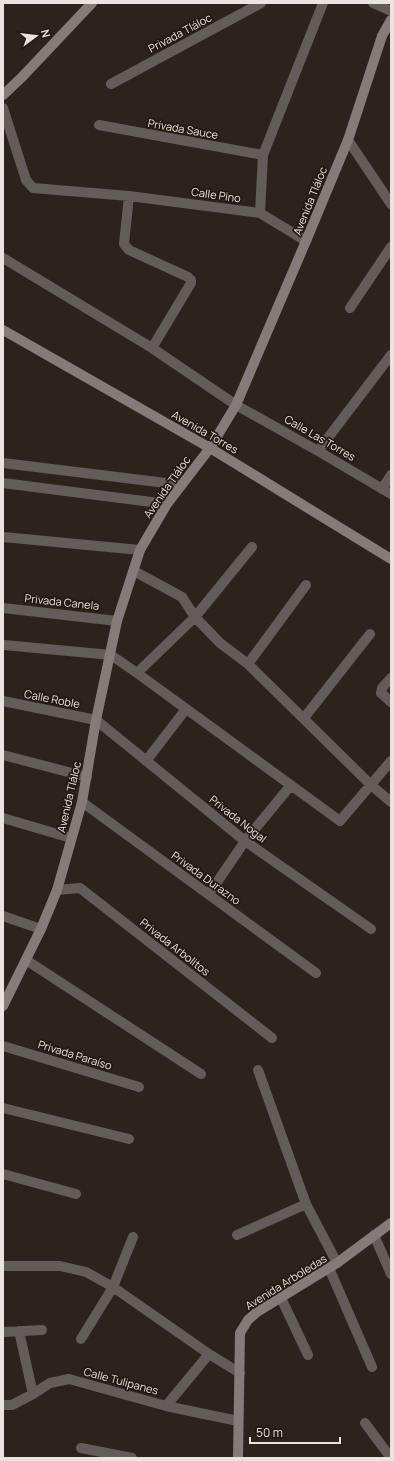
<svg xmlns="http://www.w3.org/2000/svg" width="394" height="1461" viewBox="0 0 394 1461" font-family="Manrope,sans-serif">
<rect width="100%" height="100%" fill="#2d231c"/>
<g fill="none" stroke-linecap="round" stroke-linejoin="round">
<path stroke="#635c5b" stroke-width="10" d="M373,3l18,8
M111,84l150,-81
M3,108l23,72 7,8 96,8 131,17 3,-58 60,-152
M99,125l164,30
M348,140l43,64
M129,196l-5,48 5,6 59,27 3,3v3l-39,65
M260,213l46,28
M3,258l149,90 84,57 82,46 73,43
M350,308l41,-61
M318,451l73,-96
M3,463l179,22
M3,483l164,21
M382,489l9,-14
M3,537l137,13
M134,571l48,26 13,20 25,26 28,21 123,121 20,17
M3,608l114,13
M4,645l107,10 26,18 203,148 51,-60
M248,664l58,-79
M137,673l58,-56 57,-70
M391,678l-9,10 -1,5 10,9
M3,701l93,19 149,121 126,88
M304,718l66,-84
M3,755l84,22
M146,761l40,-52
M82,802l234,171
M3,818l68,20
M57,890l23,-2 192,150
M209,894l36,-53 46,-56
M3,916l38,13
M26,960l175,114
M3,1046l136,41
M258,1070l48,134 31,59
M3,1108l126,31
M3,1174l73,20
M237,1235l69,-31
M374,1235l17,39
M3,1266h57l26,6 27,15 96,67 31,19
M329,1268l43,99
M281,1298l27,57
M19,1331l14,63
M3,1332l39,-2
M81,1339l32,-52 20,-50
M3,1405h9l21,-11 17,-11 19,-4 97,27 72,15
M166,1406l43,-52
M365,1423l26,35
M81,1448l51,10"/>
<path stroke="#867b7a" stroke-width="10" d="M3,95l20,-19 69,-73
M3,330l207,118 181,111
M3,1006l38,-77 16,-39 25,-88 14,-82 21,-99 23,-71 27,-46 43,-56 26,-43 70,-164 42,-101 34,-104 9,-16
M238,1458l2,-125 8,-13 9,-8 80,-49 54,-40"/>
</g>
<g text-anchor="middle" stroke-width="3.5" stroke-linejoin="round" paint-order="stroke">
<g font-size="11" fill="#eae3df" stroke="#231912">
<text transform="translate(180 33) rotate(-28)" y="4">Privada Tláloc</text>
<text transform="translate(183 129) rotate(10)" y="4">Privada Sauce</text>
<text transform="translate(216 195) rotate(8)" y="4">Calle Pino</text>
<text transform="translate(310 201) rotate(-68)" y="4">Avenida Tláloc</text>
<text transform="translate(205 432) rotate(30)" y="4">Avenida Torres</text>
<text transform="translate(320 438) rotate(30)" y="4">Calle Las Torres</text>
<text transform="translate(167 487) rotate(-55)" y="4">Avenida Tláloc</text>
<text transform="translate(62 602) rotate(6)" y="4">Privada Canela</text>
<text transform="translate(52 699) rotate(11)" y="4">Calle Roble</text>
<text transform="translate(69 797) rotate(-77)" y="4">Avenida Tláloc</text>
<text transform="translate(238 819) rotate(38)" y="4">Privada Nogal</text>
<text transform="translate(206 878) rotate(36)" y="4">Privada Durazno</text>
<text transform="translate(175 947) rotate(38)" y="4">Privada Arbolitos</text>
<text transform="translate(75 1055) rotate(17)" y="4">Privada Paraíso</text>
<text transform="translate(286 1282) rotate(-32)" y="4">Avenida Arboledas</text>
<text transform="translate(121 1381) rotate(15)" y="4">Calle Tulipanes</text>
</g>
</g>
<rect width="394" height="1461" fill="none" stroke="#eae3df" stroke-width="8"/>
<g transform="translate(36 36) rotate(75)" stroke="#231912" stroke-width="3" paint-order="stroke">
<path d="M0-3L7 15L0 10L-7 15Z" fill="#eae3df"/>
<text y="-6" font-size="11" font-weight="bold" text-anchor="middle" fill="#eae3df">N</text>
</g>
<path d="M250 1437v6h90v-6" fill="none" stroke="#eae3df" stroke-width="2"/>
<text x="256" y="1437" font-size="12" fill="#eae3df" stroke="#231912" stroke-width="3" paint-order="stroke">50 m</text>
</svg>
